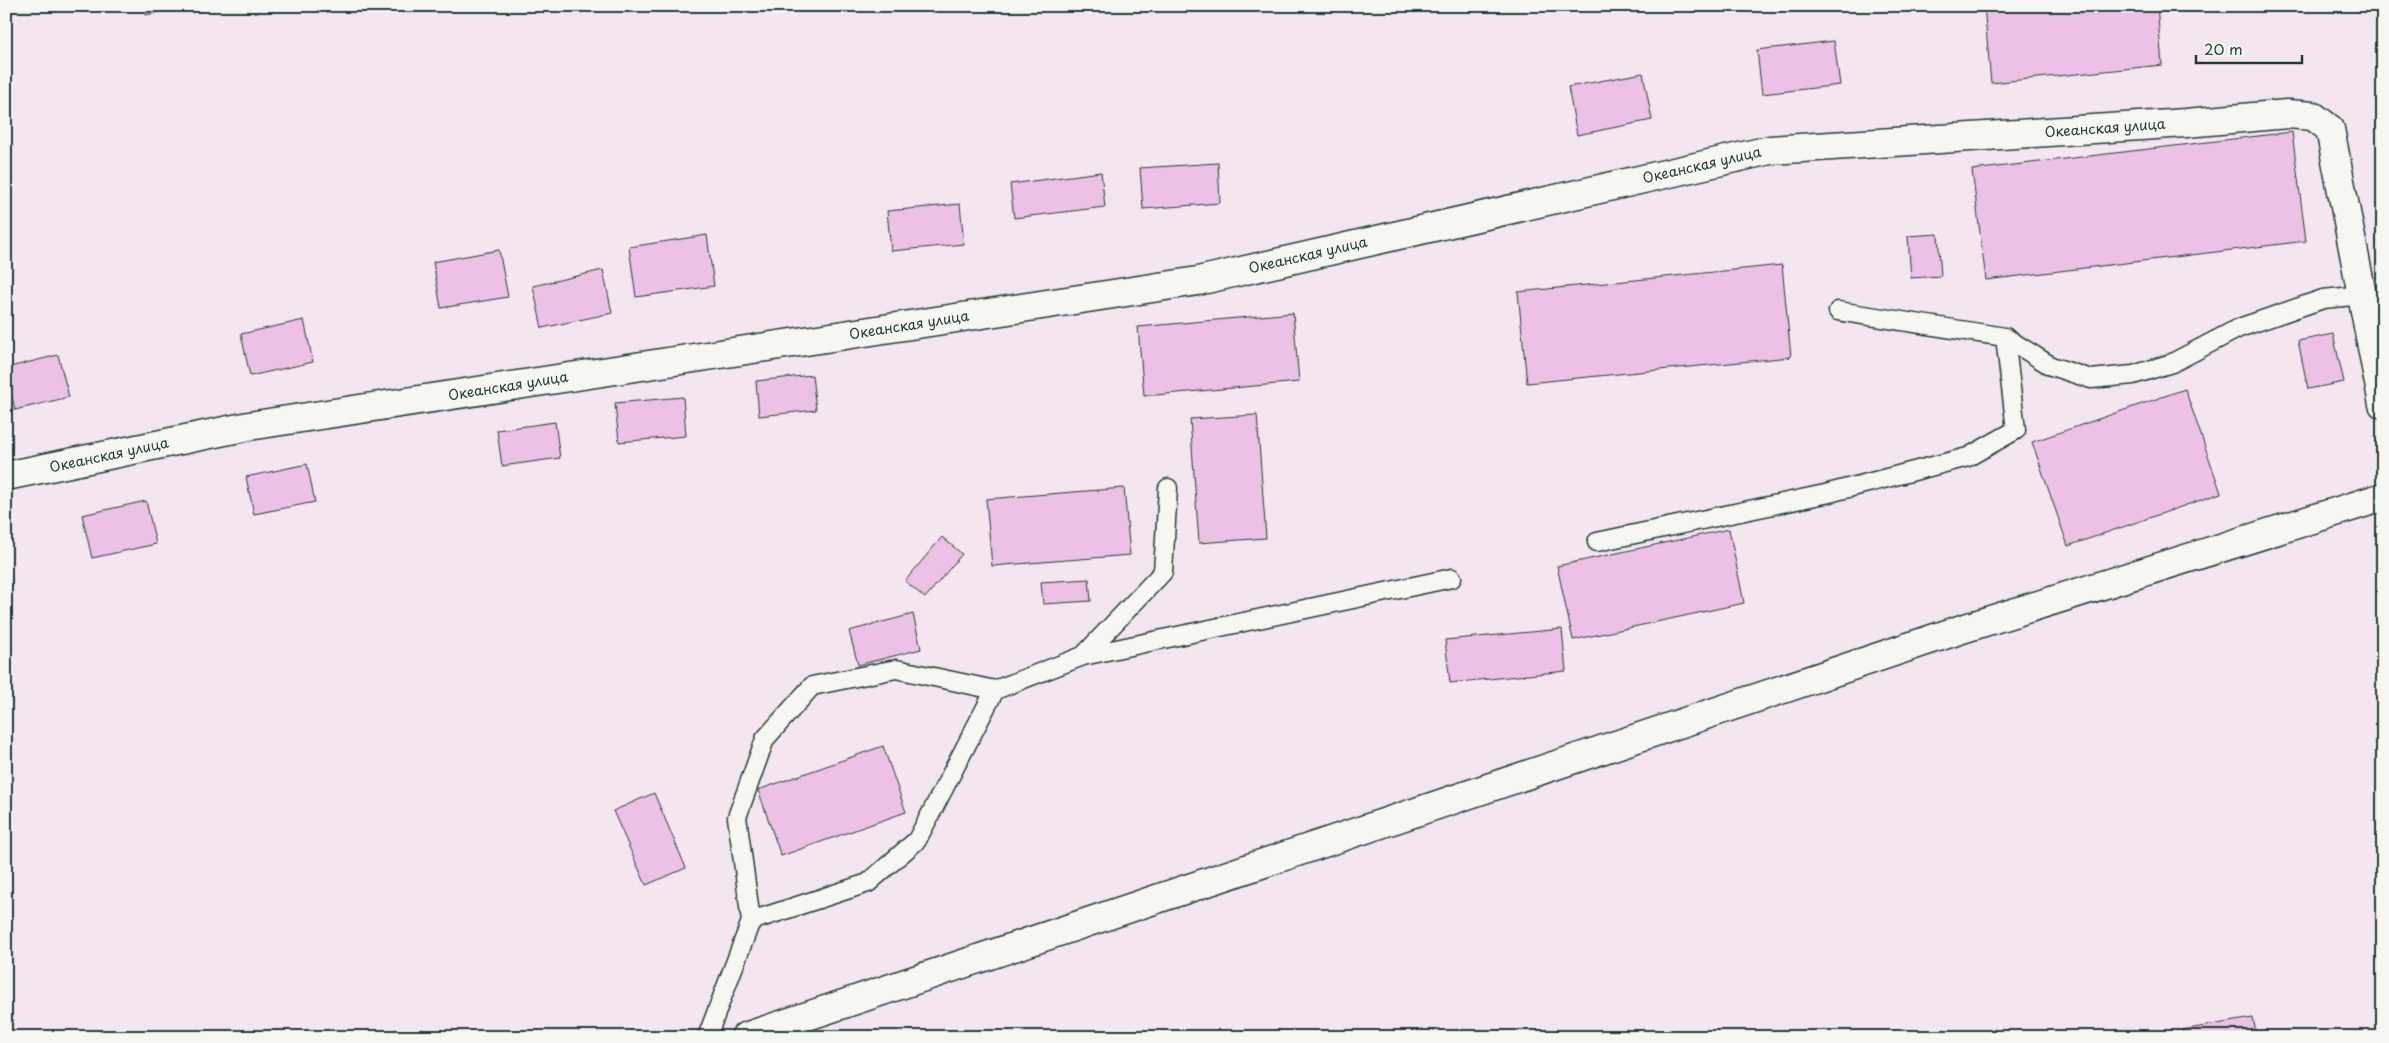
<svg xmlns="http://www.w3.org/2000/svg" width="2389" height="1043" viewBox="0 0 2389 1043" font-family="'Playpen Sans',sans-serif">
<rect width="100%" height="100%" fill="#f3e6ee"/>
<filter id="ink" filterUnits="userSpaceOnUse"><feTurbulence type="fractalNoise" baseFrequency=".02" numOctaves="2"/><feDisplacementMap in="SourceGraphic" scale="10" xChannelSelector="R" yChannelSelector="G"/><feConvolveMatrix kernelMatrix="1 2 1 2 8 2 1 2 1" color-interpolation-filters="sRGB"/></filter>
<g filter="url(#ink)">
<path fill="#edc1e6" stroke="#1f3d34" d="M145,6h42l-41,9z
M1984,6h173l5,59 -171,18z
M1834,41l6,44 -78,9 -5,-44z
M1643,73l9,47 -75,15 -9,-48z
M2292,132l14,109 -320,39 -14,-110z
M1218,163l2,40 -77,6 -3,-41z
M1101,172l4,35 -91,11 -4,-34z
M960,204l4,40 -73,7 -4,-40z
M1938,234l3,42 -30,2 -3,-42z
M707,235l7,51 -78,11 -7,-50z
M499,250l9,47 -67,11 -8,-46z
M1782,265l9,92 -264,26 -9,-91z
M603,270l9,43 -70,15 -9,-42z
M1293,313l6,69 -155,14 -6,-69z
M304,320l9,42 -63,14 -9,-42z
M2333,334l11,48 -36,7 -10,-48z
M58,355l11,42 -54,13 -9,-42z
M812,375l4,35 -57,6 -3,-35z
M2185,389l36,104 -153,53 -36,-104z
M683,397l3,39 -67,6 -4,-39z
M1257,415l9,123 -67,5 -9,-124z
M555,422l5,36 -58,8 -5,-36z
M307,464l8,38 -61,12 -8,-37z
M1124,488l6,67 -138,11 -6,-67z
M146,501l10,43 -64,14 -10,-43z
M1729,529l15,74 -171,37 -16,-74z
M942,537l20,17 -37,44 -20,-17z
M1089,579l2,22 -48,3 -2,-22z
M913,614l8,35 -63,16 -9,-34z
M1562,629l4,42 -116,12 -5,-43z
M883,746l23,66 -125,44 -23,-66z
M654,793l32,75 -40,17 -33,-74z
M2253,1018l4,19h-74l-1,-7z"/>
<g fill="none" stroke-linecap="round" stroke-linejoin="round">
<defs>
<path id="lane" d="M1838,311l167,26 46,29 40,13 42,-4 39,-12 67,-35 84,-29 40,-4
M1597,542l228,-48 143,-37 48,-27 -11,-93
M1083,656l80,-84 5,-84
M751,921l-14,-104 28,-78 47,-53 84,-17 99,21
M707,1037l44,-116 117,-38 49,-43 78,-150 88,-34 369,-78"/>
<path id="street" d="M6,476l243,-50 949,-145 572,-131 416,-27 101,-9 26,2 17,13 53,275
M745,1037l1217,-408 421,-132"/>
</defs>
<use href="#lane" stroke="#1f3d34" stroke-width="21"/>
<use href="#street" stroke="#1f3d34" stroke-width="31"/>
<use href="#lane" stroke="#f6f6f2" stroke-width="18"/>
<use href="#street" stroke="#f6f6f2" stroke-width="28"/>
</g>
</g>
<g text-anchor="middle" stroke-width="5" stroke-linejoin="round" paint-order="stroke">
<g font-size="14" fill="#1f3d34" stroke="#f6f6f2">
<text transform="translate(2105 128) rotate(-4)" y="5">Океанская улица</text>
<text transform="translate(1702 165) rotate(-13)" y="5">Океанская улица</text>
<text transform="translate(1308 255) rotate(-13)" y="5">Океанская улица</text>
<text transform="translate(909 325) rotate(-9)" y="5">Океанская улица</text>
<text transform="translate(508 386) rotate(-9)" y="5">Океанская улица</text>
<text transform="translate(109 455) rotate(-12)" y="5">Океанская улица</text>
</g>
</g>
<rect width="2389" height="1043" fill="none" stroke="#f6f6f2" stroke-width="25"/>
<rect x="12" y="12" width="2364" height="1018" fill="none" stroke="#1f3d34" stroke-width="2" filter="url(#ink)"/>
<path d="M2196 55v8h106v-8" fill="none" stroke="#1f3d34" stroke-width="2.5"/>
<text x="2204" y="55" font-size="15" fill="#1f3d34" stroke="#f6f6f2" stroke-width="4" paint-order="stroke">20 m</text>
</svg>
